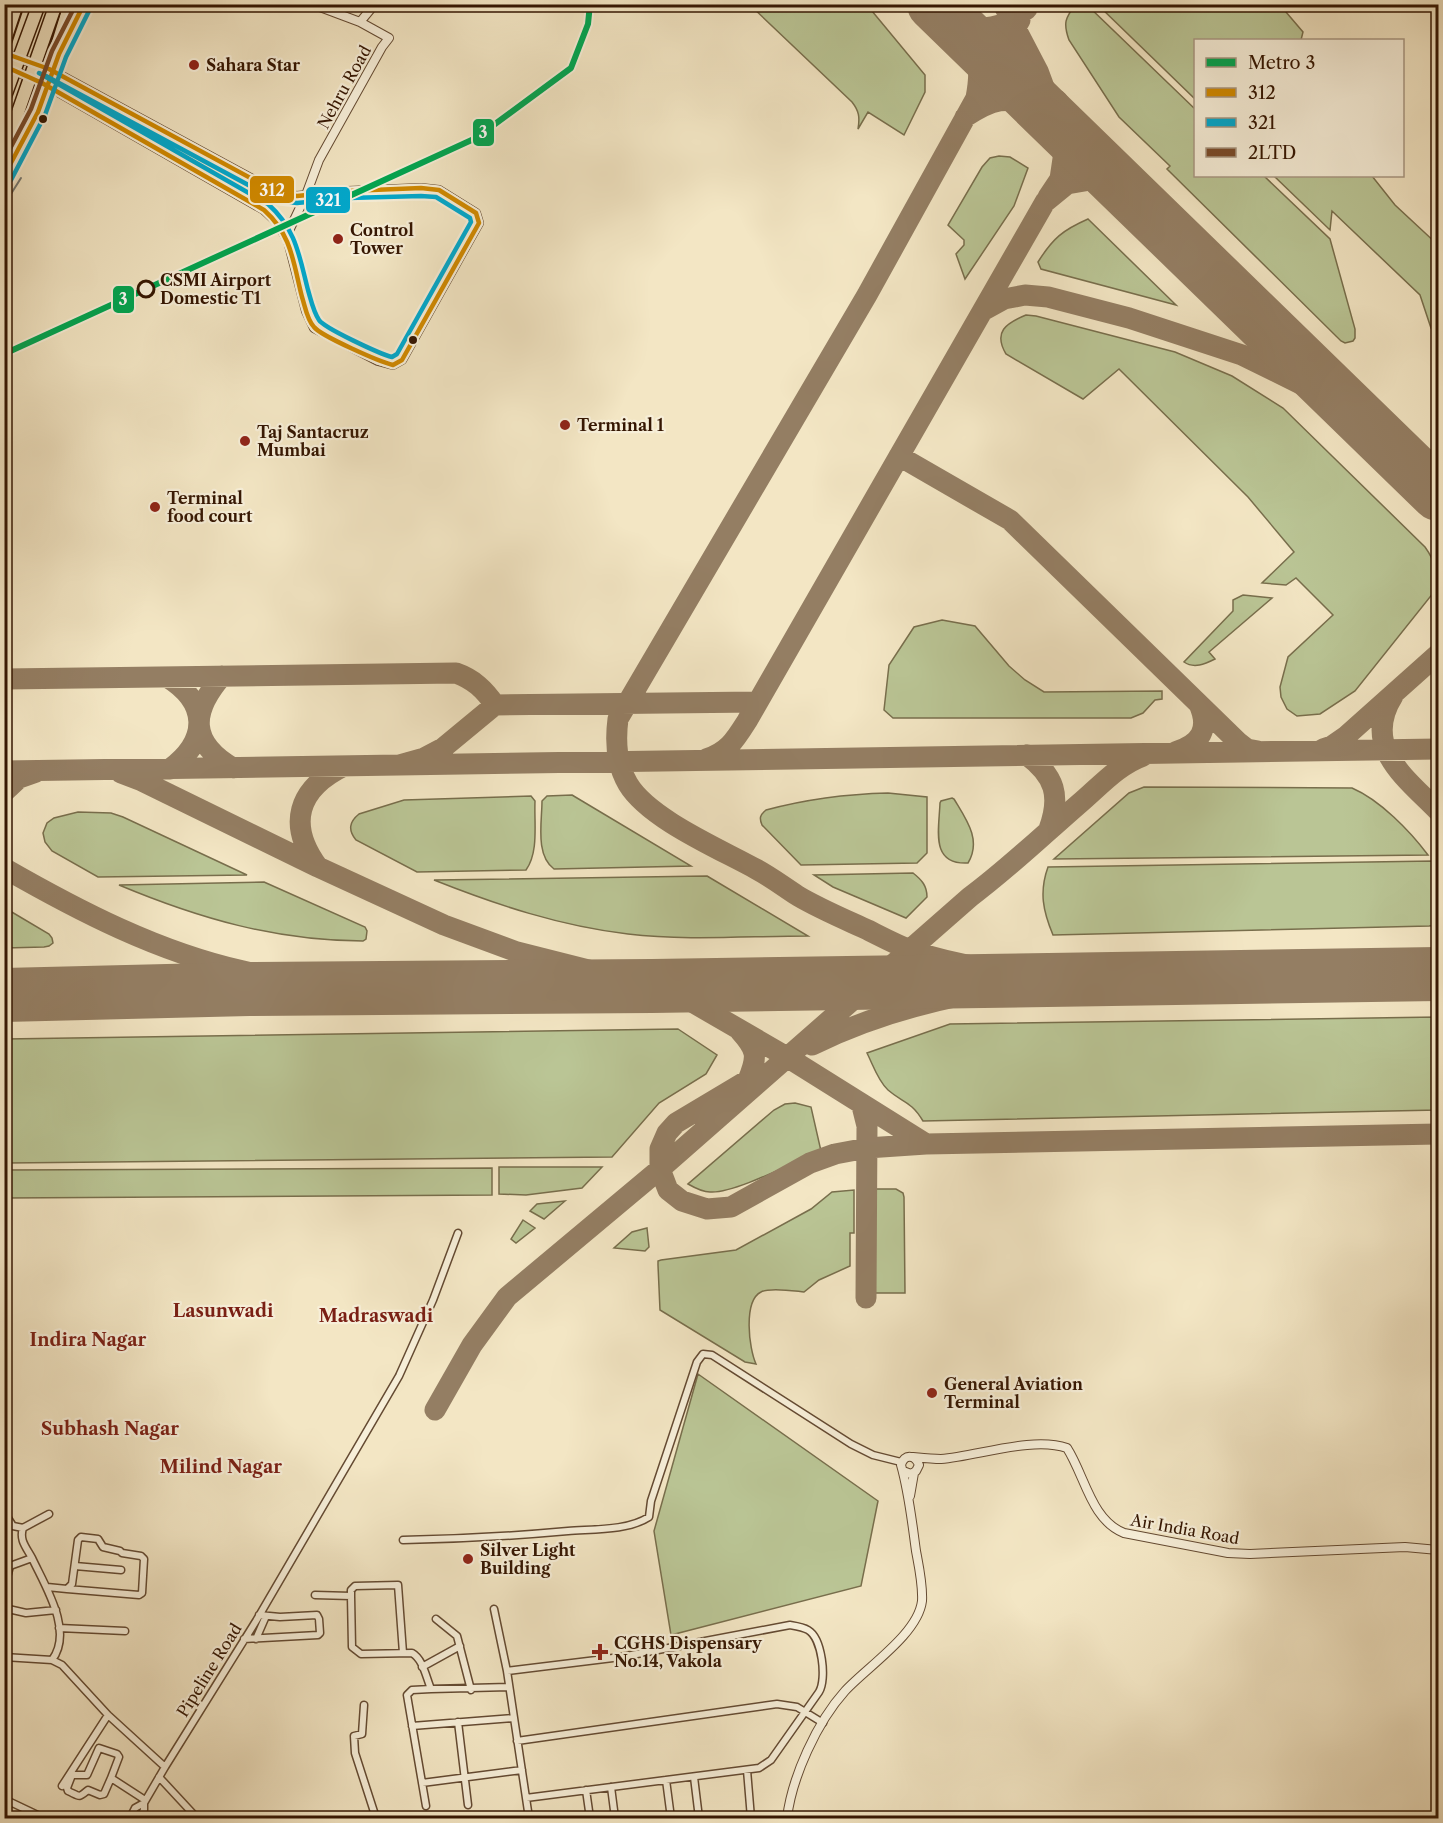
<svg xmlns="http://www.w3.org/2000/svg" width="1443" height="1823" viewBox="0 0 1443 1823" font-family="'Libre Caslon Text',serif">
<rect width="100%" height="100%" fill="#f3e6c4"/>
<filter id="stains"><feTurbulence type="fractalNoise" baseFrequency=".00333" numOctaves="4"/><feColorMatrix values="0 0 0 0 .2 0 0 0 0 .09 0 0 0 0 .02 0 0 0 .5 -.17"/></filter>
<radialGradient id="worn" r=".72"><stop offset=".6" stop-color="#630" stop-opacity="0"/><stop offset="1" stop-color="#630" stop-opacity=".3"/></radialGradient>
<path fill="#bac595" stroke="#786e4c" stroke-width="1.5" d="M1076,4l11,1 108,104 1,67h68l66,63 25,90v9l-2,3 -8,2 -4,-2 -174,-172 3,-3 -51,-49 -50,-77c-6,-17 -4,-22 7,-36z
M750,5h117l58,70v17l-21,43 -36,-23 -10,17c2,-12 1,-18 -6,-27z
M1098,5h182l23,27 -2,8h-105l-1,59z
M999,156l11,1 18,11 -14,38 -49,73 -9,-25 8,-9v-5l-16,-15 34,-58 8,-9z
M1274,176h98l23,29 43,40v91l-7,-8 -11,-33 -88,-84 -2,19z
M1088,219l88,86 -135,-36 -3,-7c15,-24 25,-32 50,-43z
M1026,315l10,1 139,36 57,24 51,32 142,139c11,15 13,28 9,45l-79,99 -35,23 -23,2 -10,-7 -6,-12 -1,-10 8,-30 45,-42 -37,-37 -10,7 -24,-2 32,-31 -46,-55 -129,-128 -36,30 -77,-45c-13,-22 0,-31 20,-39z
M1243,595l29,3 -63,54 6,7c-10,5 -21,10 -31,3l49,-51v-11z
M942,620l33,6 34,40 16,14 19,12 118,-1v8l-7,1 -12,13 -12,5h-238l-9,-8 5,-45 25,-38z
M1144,787l208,1c28,12 58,43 76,67l-374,4 75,-66z
M888,793l39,4v56l-10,10 -116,2 -39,-40c-3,-7 -2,-10 4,-15 41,-11 80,-16 122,-17z
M572,795l119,71 -137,3c-19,-14 -12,-47 -12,-68l5,-5z
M531,796l4,5c-1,22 4,51 -9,69l-109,2 -61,-32c-8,-10 -7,-18 3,-26l45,-14z
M952,798l2,1c12,20 28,41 14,64 -38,2 -29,-33 -28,-60l1,-2z
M78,812l33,1 12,4 124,58 -149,2 -46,-26 -7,-9 -2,-9 4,-10 7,-5z
M1434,861l4,5v59l-9,1 -376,9c-10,-24 -14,-43 -5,-68z
M913,873c9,7 14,13 14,24l-21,21 -73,-31 -19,-12z
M707,876l101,60c-60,0 -121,5 -180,-2 -68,-8 -131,-29 -194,-54z
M264,882l101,45 2,4 -1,8 -3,2c-87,0 -165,-23 -244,-56z
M5,908l44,26 3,4 1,5 -4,3 -5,1 -39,1z
M1438,1017v93l-515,11c-12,-20 -20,-18 -35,-31 -10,-9 -15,-25 -21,-37l83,-29z
M678,1029l39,26 -11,19 -47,29 -47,54 -605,6v-48h-3l1,-76z
M795,1103l16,4 10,44c-25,10 -87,43 -111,41 -8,0 -15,-4 -22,-8l86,-74 11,-6z
M499,1167h103l-20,21 -56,7 -27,-1z
M492,1168v27l-487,3v-28z
M872,1189h24l7,4 1,4 1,96h-34z
M854,1190v43h-4v33l-31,14 -15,12c-10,-1 -34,-5 -43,0 -18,9 -12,57 -5,72l-11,-2 -85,-52 -2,-45v-4l3,-1 75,-10 75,-41 21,-17z
M565,1201l-21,18 -14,-8 7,-7z
M523,1220l12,8 -19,15 -5,-4z
M647,1228l2,19 -4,4 -31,-3 18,-16z
M698,1374l180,127 -17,85 -190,49 -17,-104z"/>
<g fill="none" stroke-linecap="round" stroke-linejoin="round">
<path stroke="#767a74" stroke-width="2" d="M4,205l17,-27"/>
<path stroke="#947e63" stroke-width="21" d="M1003,4l35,67 20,54 6,27 -4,27 -12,18
M954,23c31,9 47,6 73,-14
M966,36c14,24 15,35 10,62l-109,197 -249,424c-3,23 -2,45 10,65 21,35 92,65 128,85 15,8 28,18 42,27 22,13 46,23 70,34 14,7 29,15 45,21 50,17 103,22 156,28
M1009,41l-1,22 8,21
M995,64l25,-44
M1057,100l34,48 32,40
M965,117c29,-19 39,-20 73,-12
M984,310l20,-11 21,-4 23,2 81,21 113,37 107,53
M899,456l111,64 228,222 9,7 11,2
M222,676c-31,36 -33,66 11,92
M167,677c42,26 42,63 3,92
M4,679l452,-6c17,6 28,16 39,32
M1393,696c-32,51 13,82 45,115
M1323,749l9,-3 13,-9 93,-83
M1175,752c26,-8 35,-23 24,-48
M1027,755c28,21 34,41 22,74
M706,759c22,-7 29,-19 41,-38l298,-519 22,-18 29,-5 27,9
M399,765l1039,-16
M4,771l395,-6 25,-7 19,-10 52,-43 262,-3
M121,773l21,8 176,86 126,58 73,27 87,22 62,9
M4,792l15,-14 17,-6
M318,867c-31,-42 -21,-78 26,-101
M4,868c75,43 154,84 239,103 41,9 82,14 123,18
M652,986l16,3 12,6 107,62 139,87 512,-10
M740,1031c17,19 18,25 8,49
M812,1045c69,-34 145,-52 221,-61
M743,1083l-67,40 -9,10 -7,16v20l8,21 14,11 25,8 24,-2 79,-44 25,-9 32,-6 59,-4
M862,1106l5,20 -1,172
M435,1410l37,-65 35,-48 153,-128 310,-272c39,-29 73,-62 110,-94 20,-17 38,-38 63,-47"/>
<path stroke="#947e63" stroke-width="54" d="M934,4l504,490
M4,995l245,-6 403,-3 786,-12"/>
<defs>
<path id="minor" d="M4,1512l9,14 10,2
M49,1514l-26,14c-4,12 3,19 9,30 13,28 42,73 20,102
M403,1540c55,-1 110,-4 165,-9 25,-2 59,0 81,-14l2,-16 46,-139 6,-8 9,1 139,89 22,11 28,7
M75,1566l46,4
M4,1577l4,-3 2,-8 22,-8
M47,1587l20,2 5,-5 6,-44 3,-3 17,2 5,8 17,4 2,2 19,3 3,3 -2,34 -3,2 -72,-6
M315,1595l36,1 1,51 9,7 51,-1c11,6 14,24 19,36l78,-2
M351,1596v-6l4,-4 43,-1 5,68
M4,1608l22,5 30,-3
M494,1609l13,62 22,147
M436,1619l21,17 14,54
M59,1628l66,3
M244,1639l74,-4 2,-2 -1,-14 -2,-4 -37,2 -21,-2
M256,1639l10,-23
M4,1657l48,3 10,5 46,50 57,52
M422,1667l38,-21
M507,1671l114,-14 169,-32c6,1 13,2 18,5 14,8 19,49 11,62l-48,68 -12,8 -233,30
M364,1705l-2,29 -8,2 1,17 21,65
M458,1722l10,83
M412,1726l102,-8
M517,1741l260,-37 20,3 26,16
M747,1770l4,48
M159,1777l38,41
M694,1777l5,41
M111,1778l8,-21 -2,-3 -18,-6 -12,27h-15l-5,13 1,3c13,6 10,7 20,-1l12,5 4,-1 7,-16 34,22
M666,1780l5,38
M422,1783l100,-13
M62,1786l46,-71
M611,1787l4,31
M586,1790l4,28
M4,1799l40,19
M426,1806l-19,-111 5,-5 19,-1
M130,1818l5,-10 9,-5
M139,1818l5,-8v-7l21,-36 91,-146 143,-245 34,-76 25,-67
M401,1818l35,-2 3,2"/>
<path id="tertiary" d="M360,22l15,-18
M4,53l45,16 231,125 17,2 51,-5 73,-3 18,2 37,23 3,10 -77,137 -9,5 -15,-4 -64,-33 -8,-17 -18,-70 -11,-19 -13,-12 -222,-127 -38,-17
M286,237l20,-42 13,-35 63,-113 7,-9 -29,-16 -48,-18
M913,1457c10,1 19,2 28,2 37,-3 92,-23 126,-11 18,28 24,72 57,85l104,20 22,1 155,-7 33,3
M910,1496l4,-23
M787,1818c5,-41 30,-96 58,-127 22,-24 73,-57 77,-90 1,-16 -3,-34 -6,-50 -4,-29 -7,-58 -15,-86 3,-11 14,-11 18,0l-3,6 -5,3 -8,-3"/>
<path id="primary" d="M4,46l14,-42
M51,62l18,-58"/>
</defs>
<use href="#minor" stroke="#644a32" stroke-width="9"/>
<use href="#tertiary" stroke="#644a32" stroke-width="10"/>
<use href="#primary" stroke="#351602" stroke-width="14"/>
<use href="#minor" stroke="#f7efd9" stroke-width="6"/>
<use href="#tertiary" stroke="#f7efd9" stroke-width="8"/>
<use href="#primary" stroke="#f3e6c4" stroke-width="10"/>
<defs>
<path id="motorway-bridge" d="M4,99l35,-95
M4,142l13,-27 39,-111
M4,177l34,-65 21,-58 21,-39 4,-11"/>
</defs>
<use href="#motorway-bridge" stroke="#351602" stroke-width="15" stroke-linecap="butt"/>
<use href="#motorway-bridge" stroke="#f3e6c4" stroke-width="12"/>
<defs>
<path id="bus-1" d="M4,53l45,16 231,125 17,2 51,-5 73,-3 18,2 37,23 3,10 -77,137 -9,5c-13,-3 -72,-29 -79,-38 -7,-7 -9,-21 -12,-30 -9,-35 -10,-62 -38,-87l-222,-127 -38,-17
M4,176l34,-64 21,-58 25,-50"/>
<path id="bus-2" d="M39,73l7,3 232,125 19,2 52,-5 72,-2 15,1 34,21 1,4 -74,132 -5,3c-12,-3 -68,-29 -73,-37 -6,-9 -8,-20 -11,-30 -9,-35 -12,-61 -40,-86z
M11,180l34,-65 21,-58 25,-50"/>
<path id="bus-3" d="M4,160l27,-51 21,-58 24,-47"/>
</defs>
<use href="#bus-1" stroke="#f7efd9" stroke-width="9"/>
<use href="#bus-2" stroke="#f7efd9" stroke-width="9"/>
<use href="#bus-3" stroke="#f7efd9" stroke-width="9"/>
<use href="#bus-1" stroke="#d08900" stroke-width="4.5"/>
<use href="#bus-2" stroke="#00a9ce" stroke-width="4.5"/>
<use href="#bus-3" stroke="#7a4b2a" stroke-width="4.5"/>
<defs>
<path id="metro-1" d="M4,354l472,-216 95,-70 17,-44 2,-20"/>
</defs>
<use href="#metro-1" stroke="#f7efd9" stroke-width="10"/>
<use href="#metro-1" stroke="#00a651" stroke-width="6"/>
</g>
<g fill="#8f2418" stroke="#f7efd9" stroke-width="2">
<circle cx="194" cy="65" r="6"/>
<circle cx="338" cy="239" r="6"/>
<circle cx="565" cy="425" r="6"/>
<circle cx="245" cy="441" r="6"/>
<circle cx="155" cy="507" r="6"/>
<circle cx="932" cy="1393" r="6"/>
<circle cx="468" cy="1559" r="6"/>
<path d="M597 1643h6v6h6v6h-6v6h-6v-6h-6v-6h6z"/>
</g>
<g fill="#351602" stroke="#f7efd9" stroke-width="2">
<circle cx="43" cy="119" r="5"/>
<circle cx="413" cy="340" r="5"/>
</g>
<circle fill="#f7efd9" stroke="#351602" stroke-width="3" cx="146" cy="289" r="8"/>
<g text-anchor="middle" stroke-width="4.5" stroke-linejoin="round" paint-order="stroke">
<g font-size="16" font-weight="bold" fill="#351602" stroke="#f7efd9" text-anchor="start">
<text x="206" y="71">Sahara Star</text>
<text x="350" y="236">Control<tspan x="350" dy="18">Tower</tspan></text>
<text x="577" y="431">Terminal 1</text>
<text x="257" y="438">Taj Santacruz<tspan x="257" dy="18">Mumbai</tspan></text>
<text x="167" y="504">Terminal<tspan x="167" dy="18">food court</tspan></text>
<text x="944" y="1390">General Aviation<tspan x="944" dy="18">Terminal</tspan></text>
<text x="480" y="1556">Silver Light<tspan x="480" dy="18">Building</tspan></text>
<text x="614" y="1649">CGHS Dispensary<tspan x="614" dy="18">No.14, Vakola</tspan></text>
</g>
<g font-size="16" fill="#351602" stroke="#f7efd9">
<text transform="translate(344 87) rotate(-61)" y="6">Nehru Road</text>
<text transform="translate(1185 1529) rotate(10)" y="6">Air India Road</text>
<text transform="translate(209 1670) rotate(-58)" y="6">Pipeline Road</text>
</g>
<g font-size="16" font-weight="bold" fill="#351602" stroke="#f7efd9" text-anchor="start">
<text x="160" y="286">CSMI Airport<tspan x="160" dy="18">Domestic T1</tspan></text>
</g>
<g font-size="18" font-weight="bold" fill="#7a1f14" stroke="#f7efd9">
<text x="223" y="1317">Lasunwadi</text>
<text x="376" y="1322">Madraswadi</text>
<text x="88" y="1346">Indira Nagar</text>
<text x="110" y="1435">Subhash Nagar</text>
<text x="221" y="1473">Milind Nagar</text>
</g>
</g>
<g stroke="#f7efd9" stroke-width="2">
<rect x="472" y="118" width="23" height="29" rx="6" fill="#00a651"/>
<rect x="249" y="175" width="46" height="29" rx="6" fill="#d08900"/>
<rect x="305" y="186" width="46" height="28" rx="6" fill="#00a9ce"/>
<rect x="112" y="285" width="23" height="29" rx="6" fill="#00a651"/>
</g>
<g font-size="16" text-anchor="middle" font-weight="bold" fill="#fff">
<text x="483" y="138">3</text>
<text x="272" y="196">312</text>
<text x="328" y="206">321</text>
<text x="123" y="305">3</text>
</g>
<rect width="1443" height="1823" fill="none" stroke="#f3e6c4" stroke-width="24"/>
<rect x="6" y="6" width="1431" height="1811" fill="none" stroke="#351602" stroke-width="3"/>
<rect x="12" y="12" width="1419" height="1799" fill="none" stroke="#351602" stroke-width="1.5"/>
<rect x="1194" y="39" width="210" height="138" fill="#f7efd9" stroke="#a99883" stroke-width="1.5"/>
<rect x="1206" y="58" width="30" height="9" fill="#00a651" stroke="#a99883" stroke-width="1.5"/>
<text x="1248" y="69" font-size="18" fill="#351602">Metro 3</text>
<rect x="1206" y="88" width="30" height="9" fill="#d08900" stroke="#a99883" stroke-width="1.5"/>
<text x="1248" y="99" font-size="18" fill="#351602">312</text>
<rect x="1206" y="118" width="30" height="9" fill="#00a9ce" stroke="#a99883" stroke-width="1.5"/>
<text x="1248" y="129" font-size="18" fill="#351602">321</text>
<rect x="1206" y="148" width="30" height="9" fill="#7a4b2a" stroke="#a99883" stroke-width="1.5"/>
<text x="1248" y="159" font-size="18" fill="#351602">2LTD</text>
<rect width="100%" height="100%" filter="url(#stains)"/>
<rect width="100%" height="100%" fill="url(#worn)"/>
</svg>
